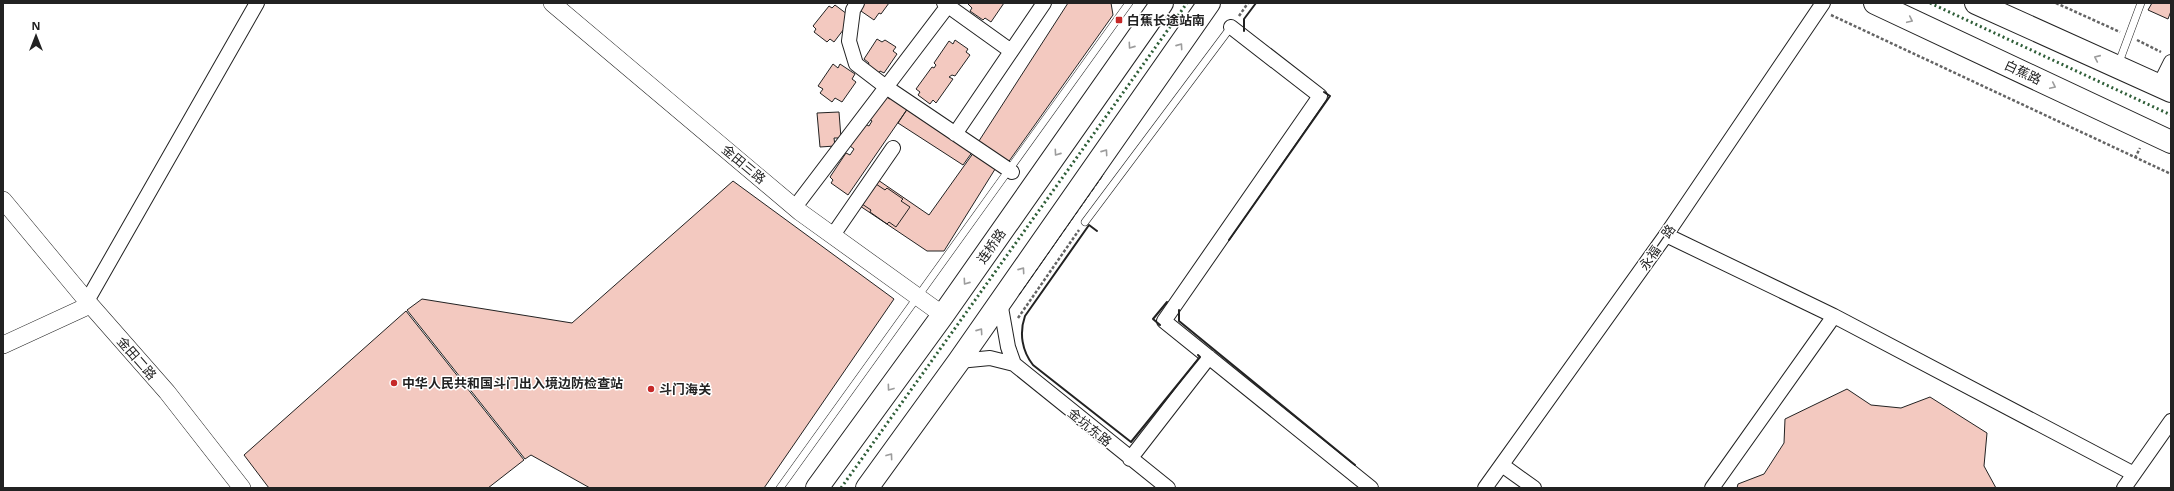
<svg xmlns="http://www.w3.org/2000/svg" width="2174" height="491" viewBox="0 0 2174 491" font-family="'Open Sans','Noto Sans SC',sans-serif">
<rect width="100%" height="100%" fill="#fff"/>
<path fill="#f3c9c0" stroke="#222" d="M862,3h27l-8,11 -2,-1 -5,7 -16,-11z
M967,3h37l-13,19 -6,-4 -2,2 -13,-9 2,-3z
M1068,3h43l2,12 -106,149 -30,-20z
M2152,3h19v8l-3,8 -20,-9z
M835,5l12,9 -2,3 5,4 -16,21 -4,-3 -3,3 -13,-10 2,-3 -3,-3 16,-20 3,2z
M877,39l5,3 3,-2 11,7 -3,4 4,3 -13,19 -4,-2 -3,5 -11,-8 3,-5 -5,-4z
M955,40l13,9 -2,3 4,3 -15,21 -3,-1 -3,2 4,2 -17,24 -3,-3 -3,4 -12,-9 2,-3 -4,-3 16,-22 2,1 2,-3 -2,-2 15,-22 4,3z
M833,64l5,4 2,-4 15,10 -3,5 4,3 -14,20 -7,-4 -3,4 -12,-9 3,-4 -5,-3z
M885,96l5,3 2,-3 16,12 -60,87 -17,-12 2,-3 -3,-3 16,-24 4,2 4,-6 -4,-3 15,-22 4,2 3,-5 -3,-2z
M908,108l65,43 -10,14 -65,-42z
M839,112l2,26h-7l1,8 -15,1 -3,-34z
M974,152l23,14 -53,85h-17l-67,-45 18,-26 51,35z
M733,181l161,118 -130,189h-174l-59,-33 -6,4 -118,-149 15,-11 150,24z
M876,184l9,6 2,-2 16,11 -2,2 9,6 -14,20 -7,-5 -2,2 -17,-12 1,-2 -9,-6z
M406,311l118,149 -36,28h-219l-25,-33z
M1847,389l24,16 30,3 29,-11 57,36 -3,33 12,22h-259l1,-4 26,-10 20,-31 1,-24z"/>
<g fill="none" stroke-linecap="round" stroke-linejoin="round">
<defs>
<path id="service" d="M2118,65l23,-62
M1085,222l146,-195
M780,488l349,-485"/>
<path id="minor" d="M857,3l-4,7 -4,31 7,23 30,23 126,85
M944,3l67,48
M1231,27l89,69 -156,225 207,167
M2159,86l12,-24
M955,134l89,-131
M795,207l155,-204
M833,235l60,-87
M1666,235l168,81 300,158
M87,301l170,-298
M1000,302l8,45 6,17
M959,361l31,-3 24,6 154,124
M1130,459l79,-102
M1502,465l32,23
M1485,488l181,-253 157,-232
M1712,488l122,-172
M2124,488l47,-67"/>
<path id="tertiary" d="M552,3l248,209 143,103
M3,200l84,101 80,91 75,96
M3,345l87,-40"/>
<path id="primary" d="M1875,3l296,139
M1976,3l195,88
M817,488l126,-173 219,-312
M867,488l92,-127 250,-358"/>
</defs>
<use href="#service" stroke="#222" stroke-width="8"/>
<use href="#minor" stroke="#222" stroke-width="16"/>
<use href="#tertiary" stroke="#222" stroke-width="18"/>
<use href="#primary" stroke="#222" stroke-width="24"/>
<path stroke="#646464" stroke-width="2.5" stroke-dasharray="3 2" stroke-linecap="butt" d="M2056,3l64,29
M1831,15l340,159
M1239,16l9,-13
M2137,40l24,12
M2135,158l5,-10
M1018,318l61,-88"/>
<use href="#service" stroke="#fff" stroke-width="7"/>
<use href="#minor" stroke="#fff" stroke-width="14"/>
<use href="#tertiary" stroke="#fff" stroke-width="17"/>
<use href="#primary" stroke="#fff" stroke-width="22"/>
<path stroke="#2f5e38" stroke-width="3" stroke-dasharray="2 3" stroke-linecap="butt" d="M1930,3l241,112
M841,488l346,-485"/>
<path stroke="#222" stroke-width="1" stroke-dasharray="5 2" stroke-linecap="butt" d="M1019,295l85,-121"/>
<path stroke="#222" stroke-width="2" d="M1244,31v-12l12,-16
M1097,231l-8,-6 -64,91c-6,17 -3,35 8,49l98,77 69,-85 -2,-2
M1229,240l101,-144 -6,-4
M1179,310v11l176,144
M1160,325l-7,-6 14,-17"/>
</g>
<defs><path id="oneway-chevron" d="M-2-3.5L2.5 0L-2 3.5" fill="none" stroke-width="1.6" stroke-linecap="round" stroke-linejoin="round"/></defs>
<g stroke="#9c9c9c">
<use href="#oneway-chevron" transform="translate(1910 20) rotate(25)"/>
<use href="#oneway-chevron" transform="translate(1131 46) rotate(125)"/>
<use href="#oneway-chevron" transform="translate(1180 46) rotate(-55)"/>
<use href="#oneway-chevron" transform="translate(2097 58) rotate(-156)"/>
<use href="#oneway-chevron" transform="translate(2053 86) rotate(25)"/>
<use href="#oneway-chevron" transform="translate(1105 152) rotate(-55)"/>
<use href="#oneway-chevron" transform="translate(1057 153) rotate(125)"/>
<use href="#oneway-chevron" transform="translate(1022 270) rotate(-55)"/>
<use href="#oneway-chevron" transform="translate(966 282) rotate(125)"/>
<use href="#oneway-chevron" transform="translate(980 331) rotate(-55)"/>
<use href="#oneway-chevron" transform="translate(890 388) rotate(126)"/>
<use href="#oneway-chevron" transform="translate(890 456) rotate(-54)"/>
</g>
<g fill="#c62828" stroke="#fff" stroke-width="1.5">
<rect x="1115" y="16" width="8" height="8" rx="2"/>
<circle cx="394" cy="383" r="4"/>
<circle cx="651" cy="389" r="4"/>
</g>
<g text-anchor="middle" stroke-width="3" stroke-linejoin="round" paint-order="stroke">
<g font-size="13" font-weight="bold" fill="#222" stroke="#fff" text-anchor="start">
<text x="1127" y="25">白蕉长途站南</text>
<text x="402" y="388">中华人民共和国斗门出入境边防检查站</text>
<text x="659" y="394">斗门海关</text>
</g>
<g font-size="13" fill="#222" stroke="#fff">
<text transform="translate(2023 72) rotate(25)" y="5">白蕉路</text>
<text transform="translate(744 164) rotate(40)" y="5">金田三路</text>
<text transform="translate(991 246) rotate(-55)" y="5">连桥路</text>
<text transform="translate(1657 247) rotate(-55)" y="5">永福一路</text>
<text transform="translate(137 358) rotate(49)" y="5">金田二路</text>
<text transform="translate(1090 427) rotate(39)" y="5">金坑东路</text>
</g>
</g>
<rect width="2174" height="491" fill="none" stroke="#222222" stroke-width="8"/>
<g transform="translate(36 36)" stroke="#ffffff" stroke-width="3" paint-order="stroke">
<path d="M0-3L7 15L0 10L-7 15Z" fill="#222222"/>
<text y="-6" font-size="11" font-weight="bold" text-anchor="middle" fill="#222222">N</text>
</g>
</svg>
